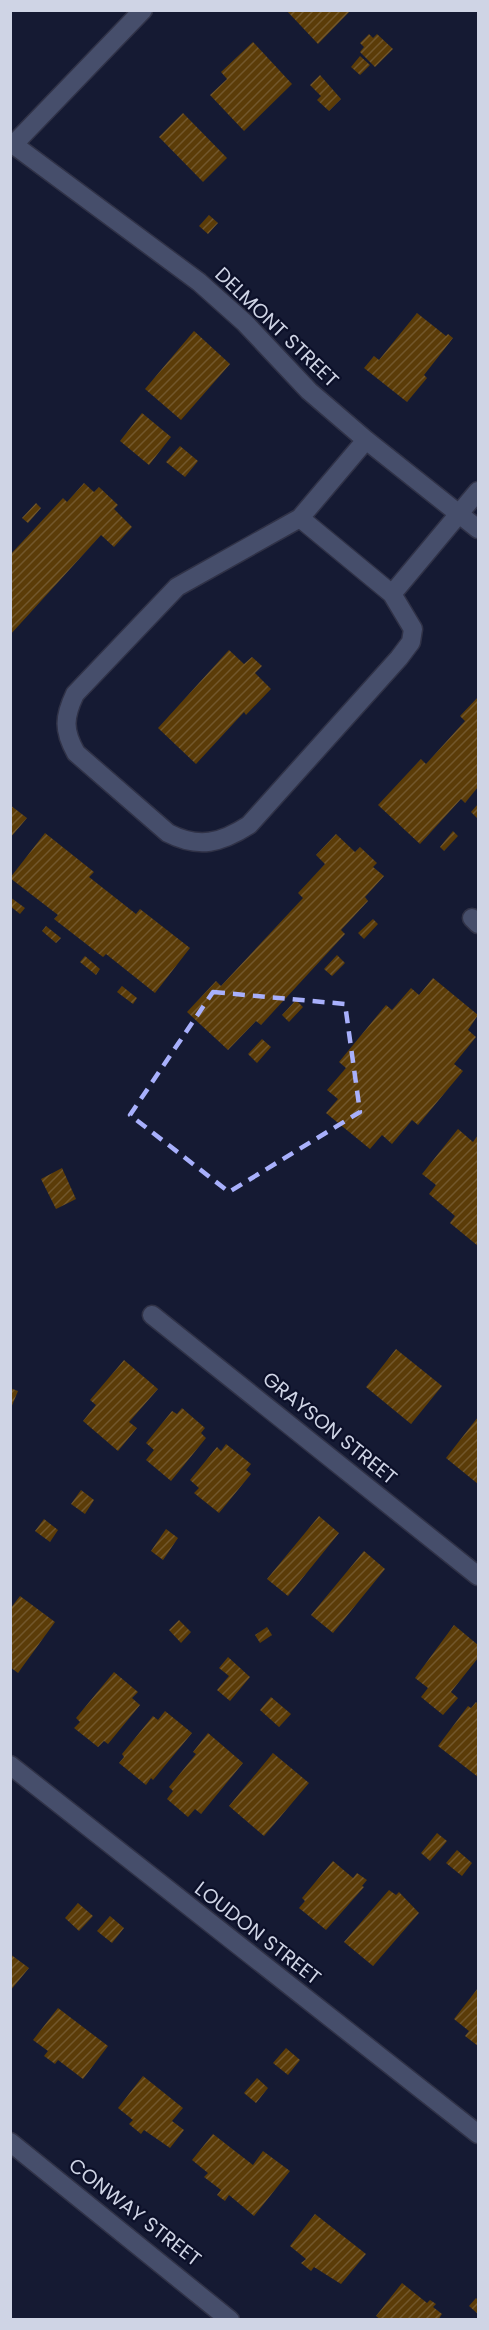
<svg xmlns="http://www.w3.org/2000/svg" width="489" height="2330" viewBox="0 0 489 2330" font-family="Poppins,sans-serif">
<defs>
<pattern id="building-hatch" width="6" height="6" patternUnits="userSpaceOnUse" patternTransform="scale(1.5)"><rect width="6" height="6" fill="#5b3c08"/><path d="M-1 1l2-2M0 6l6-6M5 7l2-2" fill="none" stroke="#72572c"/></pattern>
</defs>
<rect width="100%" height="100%" fill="#151a33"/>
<path fill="url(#building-hatch)" d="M286,10h65l-33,34z
M369,34l4,4 4,-4 16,15 -18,18 -15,-15 4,-5 -4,-4z
M253,42l39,42 -48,47 -34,-36 17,-16 -6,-7z
M360,56l10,9 -10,10 -9,-8z
M320,75l21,24 -12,12 -12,-11 4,-4 -11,-11z
M183,113l44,45 -24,24 -44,-45z
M209,215l9,8 -10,11 -9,-8z
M417,313l29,23 2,-2 5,4 -29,37 3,3 -20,24 -43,-34 10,-12 5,4z
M194,331l36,33 -49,56 -36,-31z
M142,413l29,24 -22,28 -29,-24z
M180,446l18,15 -13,16 -19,-15z
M84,483l10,9 5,-5 19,18 -4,4 18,18 -18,20 -13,-12 -91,100v-80l53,-57 4,4z
M36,503l5,5 -13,15 -6,-5z
M229,650l15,14 8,-7 10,9 -7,7 16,16 -25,26 -2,-3 -48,52 -38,-36z
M478,697v90l-13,16 -4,-4 -41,45 -42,-39 43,-46 5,5 39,-43 -5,-5z
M478,804v15l-7,-7z
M10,805l17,13 -17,20z
M453,831l5,5 -14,15 -4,-4z
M45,833l49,39 -5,5 47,37 4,-5 50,39 -35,45 -49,-39 -3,3 -49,-38 4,-4 -48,-37z
M336,834l19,18 5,-5 17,16 -4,4 11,9 -19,21 3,4 -27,29 4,4 -84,91 -5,-4 -28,29 -41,-38 29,-31 5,5 82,-88 -5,-5 27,-29 -9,-9z
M10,897l15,11 -5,6 -10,-8z
M373,919l5,5 -14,15 -6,-6z
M46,926l15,12 -5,5 -14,-12z
M337,955l8,8 -13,13 -8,-7z
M85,956l15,13 -4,6 -16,-13z
M433,978l45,37 -10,15 8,7 -22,27 9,7 -45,54 -6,-5 -20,24 -10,-9 -12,14 -44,-36 12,-14 -11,-9 19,-22 -7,-6 47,-57 6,5 19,-22 8,7z
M122,986l15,12 -4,6 -16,-12z
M296,1000l7,7 -14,15 -7,-7z
M262,1039l9,8 -14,16 -9,-9z
M458,1129l15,13 5,-7v111l-28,-23 5,-7 -26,-22 7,-9 -14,-11z
M62,1168l14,31 -20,10 -15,-30z
M396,1349l46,37 -31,38 -45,-37z
M124,1360l34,29 -29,33 8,6 -19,23 -35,-30 13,-16 -6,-5z
M10,1388l8,3 -7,17h-1z
M182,1408l23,20 -4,5 5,5 -35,43 -25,-21 8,-10 -8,-7 26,-32 5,3z
M478,1417v67l-32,-26z
M226,1444l25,20 -5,6 5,4 -32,39 -25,-20 5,-5 -9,-8 27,-33 4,4z
M81,1490l13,10 -9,14 -14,-10z
M319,1516l20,17 -51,63 -21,-17z
M44,1519l14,11 -8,12 -15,-11z
M166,1529l12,9 -15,22 -12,-9z
M364,1551l21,18 -52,64 -22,-18z
M20,1596l35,26 -37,51 -8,-6v-58z
M179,1620l12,12 -10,11 -12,-13z
M454,1625l24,20v13l-27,34 7,6 -15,17 -22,-18 7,-9 -13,-10z
M267,1627l5,8 -12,8 -5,-8z
M228,1657l22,20 -20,24 -13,-11 12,-14 -10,-8z
M114,1672l24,20 -6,6 8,7 -32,39 -4,-3 -6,6 -24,-19 6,-6 -4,-4z
M271,1697l20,17 -12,13 -19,-17z
M476,1702l2,2v73l-40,-31 30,-40 3,2z
M165,1711l27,22 -39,47 -2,-2 -5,7 -27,-22 5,-6 -2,-3 31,-38 5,4z
M208,1733l35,30 -42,51 -6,-5 -7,8 -21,-18 6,-8 -4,-4 27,-33 -3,-2z
M273,1753l36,30 -45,53 -35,-30z
M437,1833l10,8 -17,20 -9,-8z
M457,1850l15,13 -10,13 -16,-13z
M333,1861l20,17 4,-5 10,7 -5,6 2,1 -38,43 -27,-22 6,-7 -3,-3z
M389,1890l7,5 3,-3 20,21 -46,53 -29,-24z
M78,1903l15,13 -14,15 -14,-13z
M110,1916l14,12 -12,15 -15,-12z
M10,1954l19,14 -19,23z
M478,1988v58l-13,-10 4,-5 -15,-12z
M58,2008l50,38 -25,33 -25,-19 -3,4 -11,-8 4,-5 -15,-11z
M286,2048l14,12 -12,15 -15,-12z
M143,2076l40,32 -11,13 12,9 -14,18 -26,-18 -3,4 -12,-10 4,-4 -15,-12z
M257,2078l11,10 -12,15 -12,-10z
M213,2134l40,31 10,-14 27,20 -36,45 -25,-21 -4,6 -8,-6 4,-5 -17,-13 4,-4 -16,-13z
M315,2214l51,40 -25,30 -27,-17 -3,4 -10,-8 5,-4 -16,-13z
M402,2283l25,20 3,-3 6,4 -3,3 9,7 -4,6h-57l-5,-4z
M476,2298l2,2v14l-9,-8z"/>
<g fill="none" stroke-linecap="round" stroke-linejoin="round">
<defs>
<path id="minor" d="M10,142l189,140 46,41 64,68 57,49 112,89
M14,144l129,-134
M366,440l-66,78 -123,69 -102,107c-11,23 -12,36 1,59l92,80c31,16 53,10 81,-8l150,-167 12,-16 2,-13 -21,-35 86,-103
M300,518l92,76
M472,918l6,6
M152,1315l326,261
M10,1765l468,369
M10,2142l220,178"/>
</defs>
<use href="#minor" stroke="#303247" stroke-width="21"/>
<use href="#minor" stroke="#464e6b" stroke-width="18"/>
</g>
<path fill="none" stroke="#a8b0fc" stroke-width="4.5" stroke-dasharray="12 8" stroke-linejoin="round" d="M213,992l132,12 15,108 -131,80 -99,-77z"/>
<g text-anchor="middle" stroke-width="4.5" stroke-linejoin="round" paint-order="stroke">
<g font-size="20" fill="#cfd4e5" stroke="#0c1029">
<text transform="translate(277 327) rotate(44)" y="7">DELMONT STREET</text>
<text transform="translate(330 1428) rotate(39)" y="7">GRAYSON STREET</text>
<text transform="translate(258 1933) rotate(38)" y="7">LOUDON STREET</text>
<text transform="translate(135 2212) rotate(38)" y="7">CONWAY STREET</text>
</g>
</g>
<rect width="489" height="2330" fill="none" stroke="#cfd4e5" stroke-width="24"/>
</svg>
